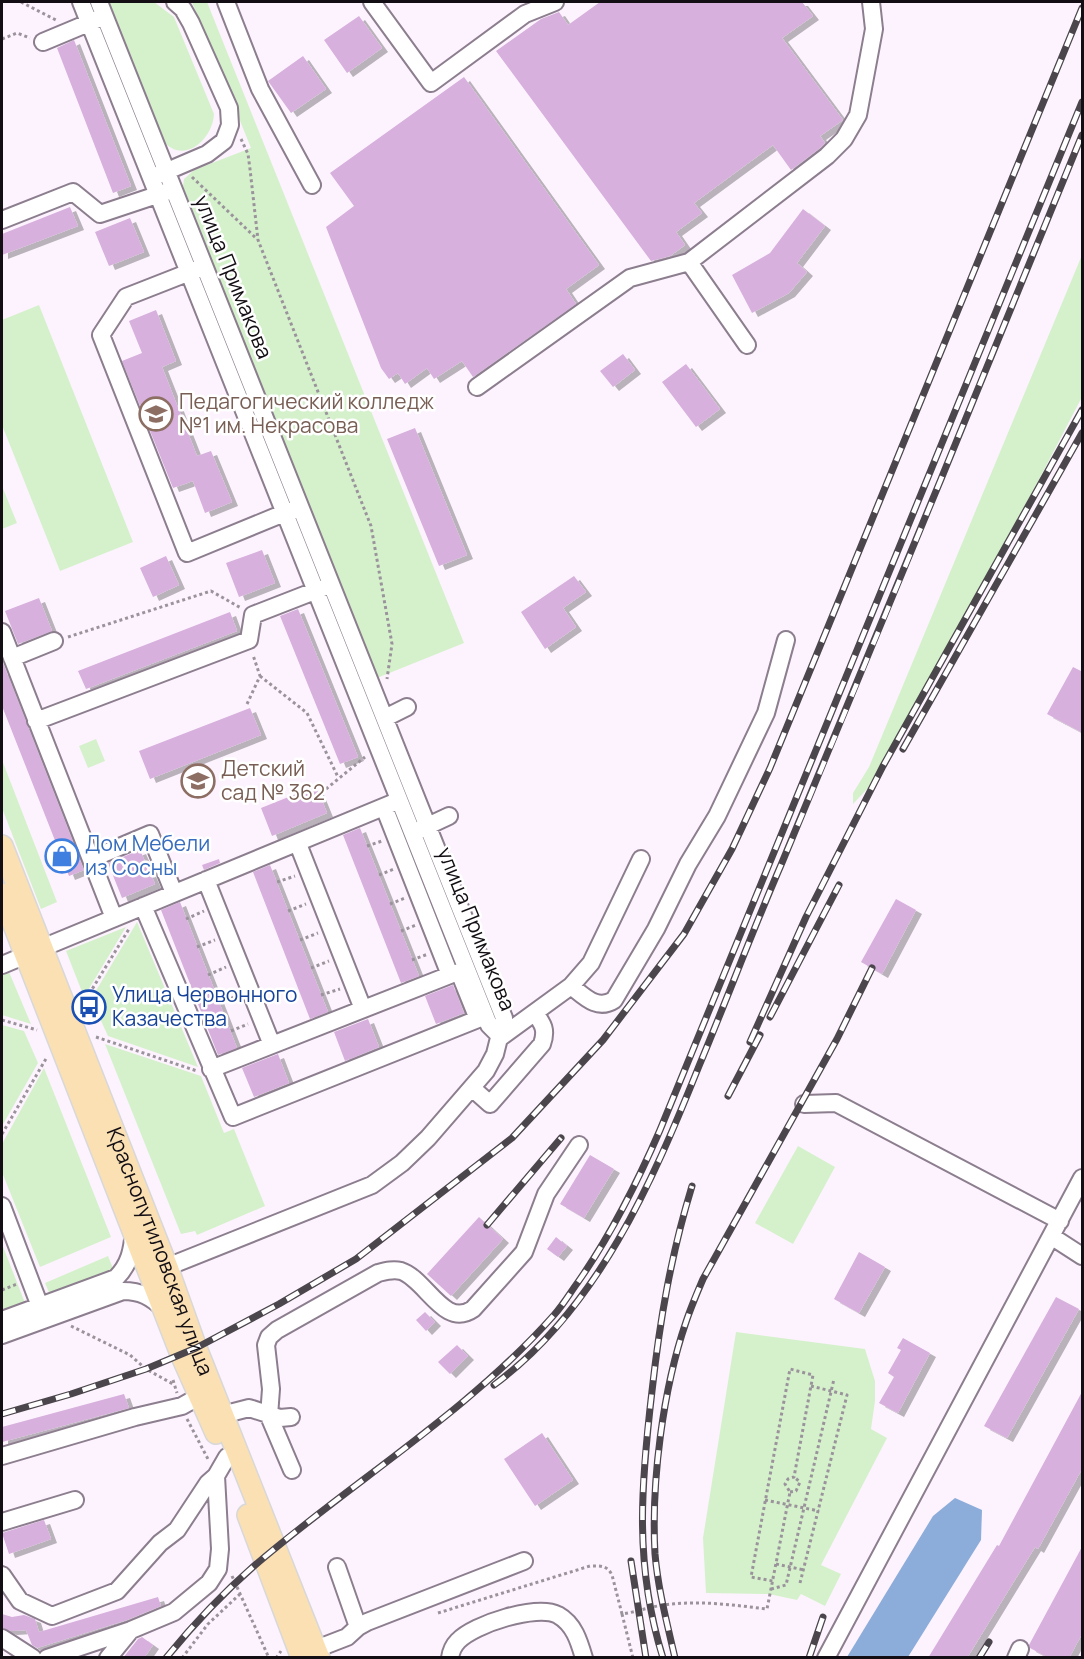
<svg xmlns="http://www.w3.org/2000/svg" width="1084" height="1659" viewBox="0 0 1084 1659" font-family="Manrope,sans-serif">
<defs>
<filter id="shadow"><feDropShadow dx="6" dy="4" stdDeviation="0" flood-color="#0004"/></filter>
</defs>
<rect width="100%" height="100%" fill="#fdf3fe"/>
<path fill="#d5f1cb" d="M109,2h45l20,15 40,97c-1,24 -28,50 -49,29z
M192,2h15l257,641 -87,35 -194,-492 1,-7 10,-9 57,-22z
M1082,255v142l-47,90 -167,301 -15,16v-11l16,-26z
M39,305l94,237 -73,29 -58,-146v-105z
M2,486l15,37 -15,6z
M96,739l9,22 -17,7 -9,-22z
M2,760l55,142 -16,7 -39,-101z
M137,922l61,145 -90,-31 -17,-37z
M126,927l-42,70 -18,-46z
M9,972l22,52 -29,-9v-40z
M2,1025l22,6 14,32 -36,63z
M105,1044l96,32 23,57 10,-4 31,77 -68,29 -2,-4 -14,3z
M44,1068l67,169 -71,30 -38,-95v-28z
M798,1146l37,21 -42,77 -38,-21z
M2,1244l23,59 -23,8z
M108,1256l6,15 -63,26 -6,-14z
M736,1332l129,17 10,32v20l-4,28 16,9 -66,127 20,9 -16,32 -24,-12 -4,6 -28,-6 -63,-1 -3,-55z"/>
<path fill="#8cacd9" d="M955,1498l27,12 -1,30 -73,117h-61l86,-141z"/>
<path fill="#d7b0dd" filter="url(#shadow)" d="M600,2h202l11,14 -31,22 61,82 -23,16 5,7 -5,5 -29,22 -18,-25 -79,58 8,10 -26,19 9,13 -15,11 -19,5 -155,-210 45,-32 18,-7 9,13z
M359,16l23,32 -35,25 -23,-33z
M74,40l57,146 -18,7 -56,-145z
M303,56l23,33 -35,24 -23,-32z
M464,77l135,188 -33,24 10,15 -103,73 -11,-16 -28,18 -7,-11 -22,16 -7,-11 -9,6 -8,-11 -55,-141 28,-21 -24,-33z
M70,207l8,19 -76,29v-21z
M803,209l22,17 -28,37 10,9 -18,21 -37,20 -20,-38 38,-22z
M130,218l14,34 -35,14 -14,-34z
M156,310l20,51 -14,6 35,89 14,-5 21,51 -27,11 -12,-32 -20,7 -51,-127 20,-8 -13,-32z
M623,354l12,16 -22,17 -13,-16z
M686,364l34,45 -24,18 -34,-45z
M415,428l52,127 -28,11 -52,-127z
M262,550l13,33 -36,14 -13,-34z
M166,556l13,29 -26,12 -13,-29z
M574,576l12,16 -23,16 13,19 -31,22 -24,-37z
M39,598l13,33 -34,13 -13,-33z
M298,609l60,148 -18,7 -60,-148z
M230,612l7,19 -151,58 -8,-18z
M2,660l82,210 -15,6 -67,-170z
M1073,667l10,5v61l-36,-19z
M250,708l11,27 -111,44 -11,-28z
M316,786l11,27 -55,23 -11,-28z
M360,828l59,148 -18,7 -58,-148z
M140,850l15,34 -33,14 -14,-35z
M219,859l1,4 -16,7 -2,-5z
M270,865l58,147 -18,7 -57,-147z
M896,899l20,11 -34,64 -21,-12z
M180,902l57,146 -19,7 -57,-145z
M453,985l11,28 -28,11 -11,-28z
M368,1019l11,28 -34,14 -11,-29z
M278,1054l11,29 -35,14 -12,-29z
M590,1155l24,14 -30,49 -24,-14z
M479,1217l24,22 -52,57 -24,-22z
M556,1237l11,9 -9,11 -11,-8z
M859,1252l26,15 -26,46 -25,-14z
M1056,1297l23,12 -72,129 -23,-12z
M425,1312l10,10 -9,9 -10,-11z
M903,1338l27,15 -32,60 -19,-10 15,-26 -6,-4 13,-23 -4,-2z
M457,1345l11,11 -18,18 -12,-12z
M1083,1390v77l-45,82 -3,-2 -68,111h-39l69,-113 2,1z
M124,1394l5,14 -127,34v-15z
M542,1433l31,47 -38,26 -31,-47z
M44,1520l7,19 -42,15 -7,-21z
M1083,1545v87l-14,26h-20l-19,-10 -1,-3z
M158,1597l3,9 -34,14 -90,28 -5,-3 -6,-15 -15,1 -9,-3v-14l10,3 12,-2 11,4 4,13z
M142,1637l11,8 -9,13h-21l15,-19z"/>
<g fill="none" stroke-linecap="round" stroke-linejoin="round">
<defs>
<path id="minor" d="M81,2l408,1023 12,12
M99,2l405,1016 -9,36 -9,17 -58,67 -26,25 -30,22 -205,82
M226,2l34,87 52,96
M372,2l59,81 94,-69 30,-12
M43,42l55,-23
M158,175l49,-21 17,-13 6,-16 -1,-17 -38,-85 -8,-14 -8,-7
M2,220l71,-28 27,22 66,-22
M689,262l58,83
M200,268l-74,29 -25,38 86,218 107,-44
M477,387l153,-109 59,-16 138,-106 17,-17 14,-24 16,-86 -3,-27
M2,632l112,286
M12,658l42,-17
M385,718l22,-11
M36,721l213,-81 4,-25 72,-28
M419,830l30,-14
M298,844l65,165
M91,859l59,-25 24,59
M206,880l66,165
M143,906l90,211 245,-98 -19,-47 -9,3 -66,-168
M42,948l351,-145
M2,965l24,-10
M571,986c13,10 26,25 43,14l42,-71 32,-65 29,-48 49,-103 20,-73
M501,1037l70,-51 20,-23 50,-104
M211,1069l239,-94
M472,1088l18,16 52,-60c5,-14 1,-20 -7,-31
M804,1104l32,-1 224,118
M2,1206l42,111
M1051,1236l31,20
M2,1320l114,-42c14,-14 16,-28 18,-46
M2,1335l121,-44c18,0 28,6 41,18
M222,1415l27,-7 31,10 11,-1
M2,1456l133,-39 47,-11 16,-9
M292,1470l-23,-54 2,-27 -5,-44 3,-8 8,-7 101,-57c8,-2 15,-4 23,-2 25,8 43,58 72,38l51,-57 22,-58 33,-49
M2,1522l73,-22
M337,1567l21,60
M2,1575l18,26 32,15 65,-25 43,-48 17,-13 31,-47 8,-7
M2,1638l31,20
M316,1649l31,-12 11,-10 9,-5 157,-61
M47,1658l84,-28 43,-18 35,-29 9,-14 2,-20 -4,-73 11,-19
M108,1658l23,-28
M450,1658c1,-7 3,-12 8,-17 16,-17 79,-37 100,-26 16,9 21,26 26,43
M826,1658l256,-480
M1016,1658l4,-9"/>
<g id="major">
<path id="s1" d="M2,846l165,421 29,81 123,310"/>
<path d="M2,894l179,460 35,79"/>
<path d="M248,1515l54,143"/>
</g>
</defs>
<use href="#minor" stroke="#8c7e8e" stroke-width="20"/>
<use href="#major" stroke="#d9d8d9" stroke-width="24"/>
<path stroke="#9b939c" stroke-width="3" stroke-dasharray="3 3" stroke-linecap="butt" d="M21,2l35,18
M2,39l15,-6 13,5
M241,139l7,15 2,15 8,71 113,286 21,118 -5,35
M192,177l65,62
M68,637l143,-46 30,17
M260,676l47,37 31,64
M247,704l13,-28 -7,-21
M326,789l39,-32
M367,846l15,-5
M379,875l15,-6
M277,882l18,-6
M390,904l15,-6
M288,911l18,-7
M186,919l18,-8
M401,931l15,-6
M300,940l18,-7
M197,947l18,-7
M412,960l16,-6
M311,968l18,-7
M208,975l18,-8
M321,995l19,-6
M220,1003l17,-7
M83,1004l46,-75
M2,1020l35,10
M231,1031l17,-7
M96,1037l101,34
M2,1134l45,-77
M2,1290l15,-6
M71,1326l59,29 16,14 27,15
M173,1380l4,13
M187,1419l22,42
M790,1492l6,-1 4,-9 -6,-5
M765,1500l54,11
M776,1564l28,6
M232,1576l37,82
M800,1583l47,-188 -36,-9
M771,1589l15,-4 48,-206
M438,1613l152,-47c10,0 17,-1 22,9l10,39c14,-2 27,-7 42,-9 34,-5 69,0 103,4l23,-117 -5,-8 3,-5 6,-2 19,-102 -23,-6 -39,208 22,4
M622,1614l11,44
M182,1658l26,-34 32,-30
M276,1658l5,-7"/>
<use href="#minor" stroke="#fff" stroke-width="16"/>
<use href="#major" stroke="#fae0b3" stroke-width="21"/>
<defs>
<path id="rail" d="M903,749l179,-316
M770,1017l69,-132
M750,1042l56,-125 77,-151 199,-356
M728,1096l32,-61
M487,1225l74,-87
M494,1385c104,-77 158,-202 205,-319 28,-67 53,-134 82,-201 102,-242 201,-487 301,-730
M2,1414l69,-20 75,-25 50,-21 83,-44 77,-45 156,-121 91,-98 81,-106 48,-85 38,-81 312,-760
M631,1561l15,97
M166,1658c27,-33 56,-64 88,-92 99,-85 213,-153 300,-251 9,-10 16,-22 24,-33 33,-47 59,-99 82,-152l422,-1028
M663,1658c-29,-93 -22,-173 -11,-267 8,-72 19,-136 40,-205
M675,1658c-8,-35 -17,-69 -20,-104 -4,-72 8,-165 31,-232 5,-15 11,-29 17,-43l134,-240 35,-71
M809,1658l14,-41
M979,1658l10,-16"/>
</defs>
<use href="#rail" stroke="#4b454c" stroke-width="7"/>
<use href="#rail" stroke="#fff" stroke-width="4.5" stroke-dasharray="14" stroke-linecap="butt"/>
</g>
<defs>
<symbol id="university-ring" viewBox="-11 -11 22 22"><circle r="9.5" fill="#fff" stroke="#8d6e63" stroke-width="1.5"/><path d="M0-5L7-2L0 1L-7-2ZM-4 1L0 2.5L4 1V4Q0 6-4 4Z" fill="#8d6e63"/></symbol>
<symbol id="school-ring" viewBox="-11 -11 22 22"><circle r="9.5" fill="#fff" stroke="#8d6e63" stroke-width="1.5"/><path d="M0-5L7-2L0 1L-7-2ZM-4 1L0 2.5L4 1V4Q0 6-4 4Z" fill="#8d6e63"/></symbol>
<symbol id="shop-ring" viewBox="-11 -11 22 22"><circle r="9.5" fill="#fff" stroke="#3f7fe0" stroke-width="1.5"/><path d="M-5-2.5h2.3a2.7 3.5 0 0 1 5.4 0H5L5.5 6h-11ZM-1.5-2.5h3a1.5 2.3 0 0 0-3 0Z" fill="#3f7fe0"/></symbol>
<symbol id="bus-ring" viewBox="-11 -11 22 22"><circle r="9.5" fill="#fff" stroke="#1a4fb4" stroke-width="1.5"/><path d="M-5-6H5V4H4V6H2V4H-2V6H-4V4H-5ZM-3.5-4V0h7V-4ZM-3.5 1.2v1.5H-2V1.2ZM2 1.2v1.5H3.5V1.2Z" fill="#1a4fb4"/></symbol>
</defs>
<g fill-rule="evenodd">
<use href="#university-ring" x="137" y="395" width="38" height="38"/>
<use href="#school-ring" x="179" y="762" width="38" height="38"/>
<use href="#shop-ring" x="43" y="837" width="38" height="38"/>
<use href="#bus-ring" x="70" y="988" width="38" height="38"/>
</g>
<g text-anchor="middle" stroke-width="5" stroke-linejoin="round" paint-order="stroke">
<g font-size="21" fill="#130e14" stroke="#fff">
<text transform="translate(233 277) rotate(68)" y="7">улица Примакова</text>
<text transform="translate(476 929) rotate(68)" y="7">улица Примакова</text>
<text dy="7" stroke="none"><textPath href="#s1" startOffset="435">Краснопутиловская улица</textPath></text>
</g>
<g font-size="21" fill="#785e54" stroke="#fff" text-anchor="start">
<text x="179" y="409">Педагогический колледж<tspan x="179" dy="24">№1 им. Некрасова</tspan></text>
<text x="221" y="776">Детский<tspan x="221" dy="24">сад № 362</tspan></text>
</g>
<g font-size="21" fill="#366cbe" stroke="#fff" text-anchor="start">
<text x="85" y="851">Дом Мебели<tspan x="85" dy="24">из Сосны</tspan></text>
</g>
<g font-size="21" fill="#164399" stroke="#fff" text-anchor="start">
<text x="112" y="1002">Улица Червонного<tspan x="112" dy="24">Казачества</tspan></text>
</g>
</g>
<rect width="1084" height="1659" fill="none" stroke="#130e14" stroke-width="6"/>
</svg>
